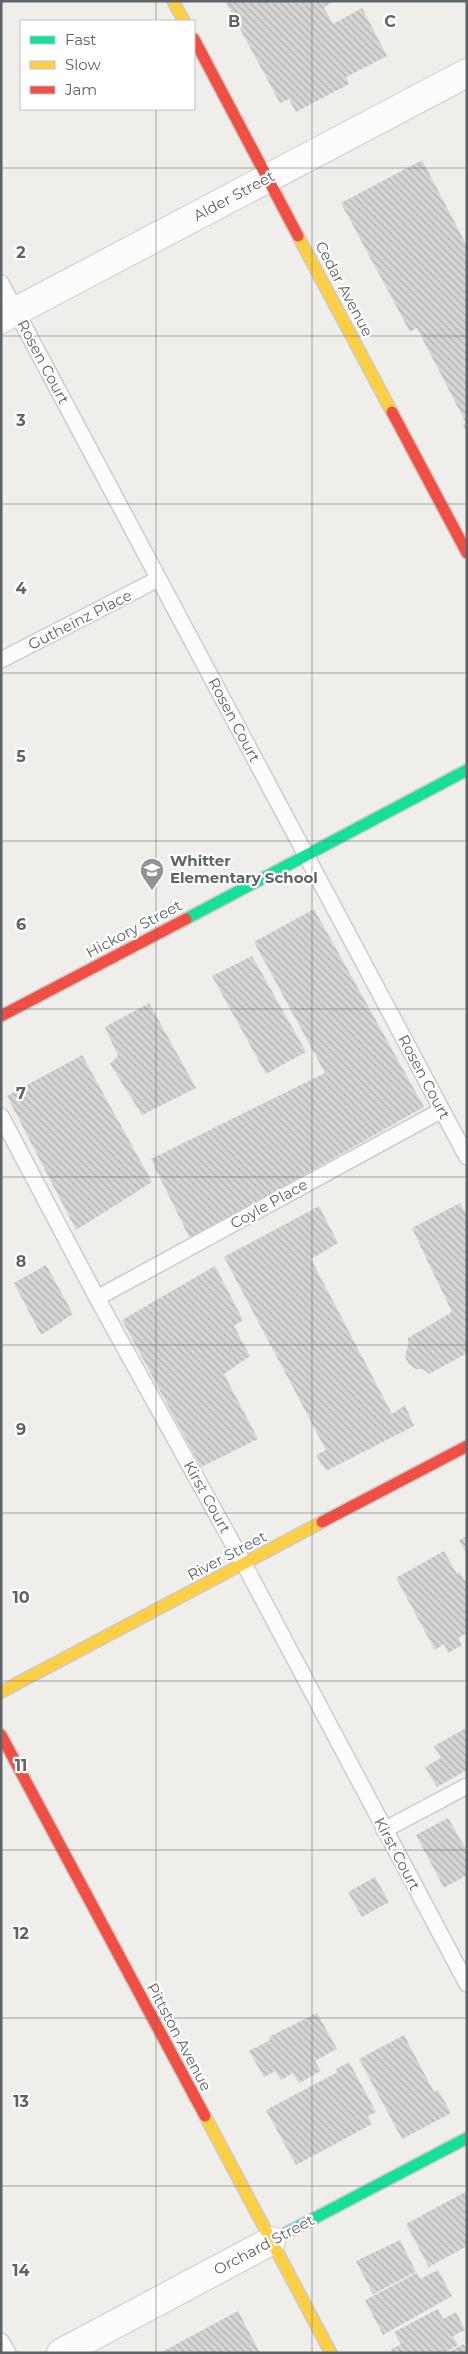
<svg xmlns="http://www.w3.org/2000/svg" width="468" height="2354" viewBox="0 0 468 2354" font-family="Montserrat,sans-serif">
<defs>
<pattern id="building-back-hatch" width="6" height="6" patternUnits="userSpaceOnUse" patternTransform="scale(1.25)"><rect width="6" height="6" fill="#d6d5d3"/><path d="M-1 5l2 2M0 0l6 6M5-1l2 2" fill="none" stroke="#b1b0af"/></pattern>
</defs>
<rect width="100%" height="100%" fill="#efeeea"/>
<path fill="url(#building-back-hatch)" d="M225,1h108l-9,7 9,16 29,-16 25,48 -41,21 3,7 -53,28 -7,-13 -9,4z
M422,160l45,86v187l-4,-8 3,-2 -49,-95 -7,4 -69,-129z
M314,909l110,198 -234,132 -39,-80 174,-86 -71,-131z
M252,956l54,96 -40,22 -54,-98z
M149,1003l47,85 -54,27 -32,-51 8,-8 -13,-29z
M82,1055l70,127 -76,48 -69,-134z
M460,1203l7,13v137l-38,21 -6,-5h-7l-7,-5 -4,-7 3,-12v-7l44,-26 -40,-84z
M319,1206l19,37 -27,16 81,155 13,-9 9,21 -88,45 -10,-16 10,-5 -102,-193z
M46,1265l27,49 -32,21 -27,-52z
M215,1266l28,54 -9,6 16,30 -26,18 34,65 -57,28 -79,-147z
M467,1536v19l-8,-15z
M444,1551l13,23 3,-2 7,13v48l-9,5 4,7 -14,8 -4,-9 -9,6 -39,-72z
M466,1728l1,42 -30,17 -12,-20 16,-9 -7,-12z
M448,1818l19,33v24l-23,13 -28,-53z
M375,1877l14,25 -27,15 -14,-25z
M317,2013l20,36 -22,12 6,10 -22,12 -6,-10 -12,7 -6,-9 -11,6 -15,-26 21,-11 -1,-3z
M404,2035l30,57 4,-2 13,23 -49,26 -43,-80z
M349,2062l27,50 -8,4 4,8 -76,41 -30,-55 72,-38 -2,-3z
M467,2191v55l-38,21 -23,-43z
M400,2240l16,32 -43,22 -17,-33z
M438,2270l14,26 -69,39 -18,-35 52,-27 3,6z
M438,2309l5,10 13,-7 9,18 -12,6 5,9 -14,8h-51l-2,-4 10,-5 -7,-12z
M238,2311l22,42h-100z
M464,2344l3,9h-20z"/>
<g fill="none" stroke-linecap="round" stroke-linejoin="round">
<defs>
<path id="lane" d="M1,283l466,874
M1,660l157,-81
M1,1116l96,182 147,266 223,420
M97,1298l345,-188
M384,1830l83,-44
M1,2341l7,12"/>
<path id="street" d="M1,319l466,-246
M61,2353l210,-112"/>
<path id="fast" d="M186,919l281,-149
M271,2241l196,-103"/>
<path id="slow" d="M173,1l11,20
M298,236l94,176
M1,1692l321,-170
M205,2116l126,237"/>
<path id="jam" d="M194,39l104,197
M392,412l75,141
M1,1016l185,-97
M322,1522l145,-76
M1,1735l204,381"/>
</defs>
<use href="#lane" stroke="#cbcccc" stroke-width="18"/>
<use href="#street" stroke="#cbcccc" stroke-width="30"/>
<use href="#fast" stroke="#cacacb" stroke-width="14"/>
<use href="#slow" stroke="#cacacb" stroke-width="14"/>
<use href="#jam" stroke="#cacacb" stroke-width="14"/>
<use href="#lane" stroke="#fdfcfc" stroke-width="15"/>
<use href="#street" stroke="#fdfcfc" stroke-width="28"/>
<use href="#fast" stroke="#16e098" stroke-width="11"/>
<use href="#slow" stroke="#ffcf43" stroke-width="11"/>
<use href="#jam" stroke="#f24e42" stroke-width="11"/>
</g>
<path fill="none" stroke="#5f6368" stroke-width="1" stroke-opacity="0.55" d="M156,1v20M312,1v2352M156,109v2244M1,168h466M1,336h466M1,504h466M1,673h466M1,841h466M1,1009h466M1,1177h466M1,1345h466M1,1513h466M1,1681h466M1,1850h466M1,2018h466M1,2186h466"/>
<defs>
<symbol id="school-pin" viewBox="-11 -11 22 30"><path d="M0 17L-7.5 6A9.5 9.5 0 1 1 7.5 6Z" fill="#919496" stroke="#fff"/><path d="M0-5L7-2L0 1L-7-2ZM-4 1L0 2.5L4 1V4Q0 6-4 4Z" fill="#fff"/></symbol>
</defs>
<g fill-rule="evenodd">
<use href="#school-pin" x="138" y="856" width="28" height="38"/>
</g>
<g text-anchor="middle" stroke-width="4.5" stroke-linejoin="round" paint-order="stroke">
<g font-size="15" fill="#5f6368" stroke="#fff">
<text transform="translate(234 196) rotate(-28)" y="5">Alder Street</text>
<text transform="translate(344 289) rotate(62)" y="5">Cedar Avenue</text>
<text transform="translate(43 362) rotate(62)" y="5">Rosen Court</text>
<text transform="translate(80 620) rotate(-27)" y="5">Gutheinz Place</text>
<text transform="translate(234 720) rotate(62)" y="5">Rosen Court</text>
<text transform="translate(134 929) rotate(-28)" y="5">Hickory Street</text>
<text transform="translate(424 1077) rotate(62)" y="5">Rosen Court</text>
<text transform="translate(269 1204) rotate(-29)" y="5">Coyle Place</text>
<text transform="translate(207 1497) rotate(61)" y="5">Kirst Court</text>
<text transform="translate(227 1556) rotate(-28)" y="5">River Street</text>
<text transform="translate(397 1854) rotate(62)" y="5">Kirst Court</text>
<text transform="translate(179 2037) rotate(62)" y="5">Pittston Avenue</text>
<text transform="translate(264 2245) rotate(-28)" y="5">Orchard Street</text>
</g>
<g font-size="15" font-weight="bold" fill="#5f6368" stroke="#fff" text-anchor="start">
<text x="170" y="866">Whitter<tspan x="170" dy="17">Elementary School</tspan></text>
</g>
</g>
<g font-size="16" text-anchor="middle" font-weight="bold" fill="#5f6368" stroke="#fff" stroke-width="4.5" stroke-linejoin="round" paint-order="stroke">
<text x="234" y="27">B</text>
<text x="390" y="27">C</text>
<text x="21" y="258">2</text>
<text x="21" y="426">3</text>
<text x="21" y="594">4</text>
<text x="21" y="762">5</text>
<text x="21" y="930">6</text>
<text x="21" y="1099">7</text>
<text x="21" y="1267">8</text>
<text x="21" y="1435">9</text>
<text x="21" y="1603">10</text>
<text x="21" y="1771">11</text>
<text x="21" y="1939">12</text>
<text x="21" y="2107">13</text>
<text x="21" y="2276">14</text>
</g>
<rect width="468" height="2354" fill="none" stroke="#5f6368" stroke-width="5"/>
<rect x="20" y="20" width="175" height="90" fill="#ffffff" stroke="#bfc1c3"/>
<rect x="30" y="36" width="25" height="8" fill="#16e098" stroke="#bfc1c3"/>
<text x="65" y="45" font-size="15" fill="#5f6368">Fast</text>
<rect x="30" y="61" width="25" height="8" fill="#ffcf43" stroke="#bfc1c3"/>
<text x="65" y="70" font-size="15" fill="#5f6368">Slow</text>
<rect x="30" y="86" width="25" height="8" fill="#f24e42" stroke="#bfc1c3"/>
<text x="65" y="95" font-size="15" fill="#5f6368">Jam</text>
</svg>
